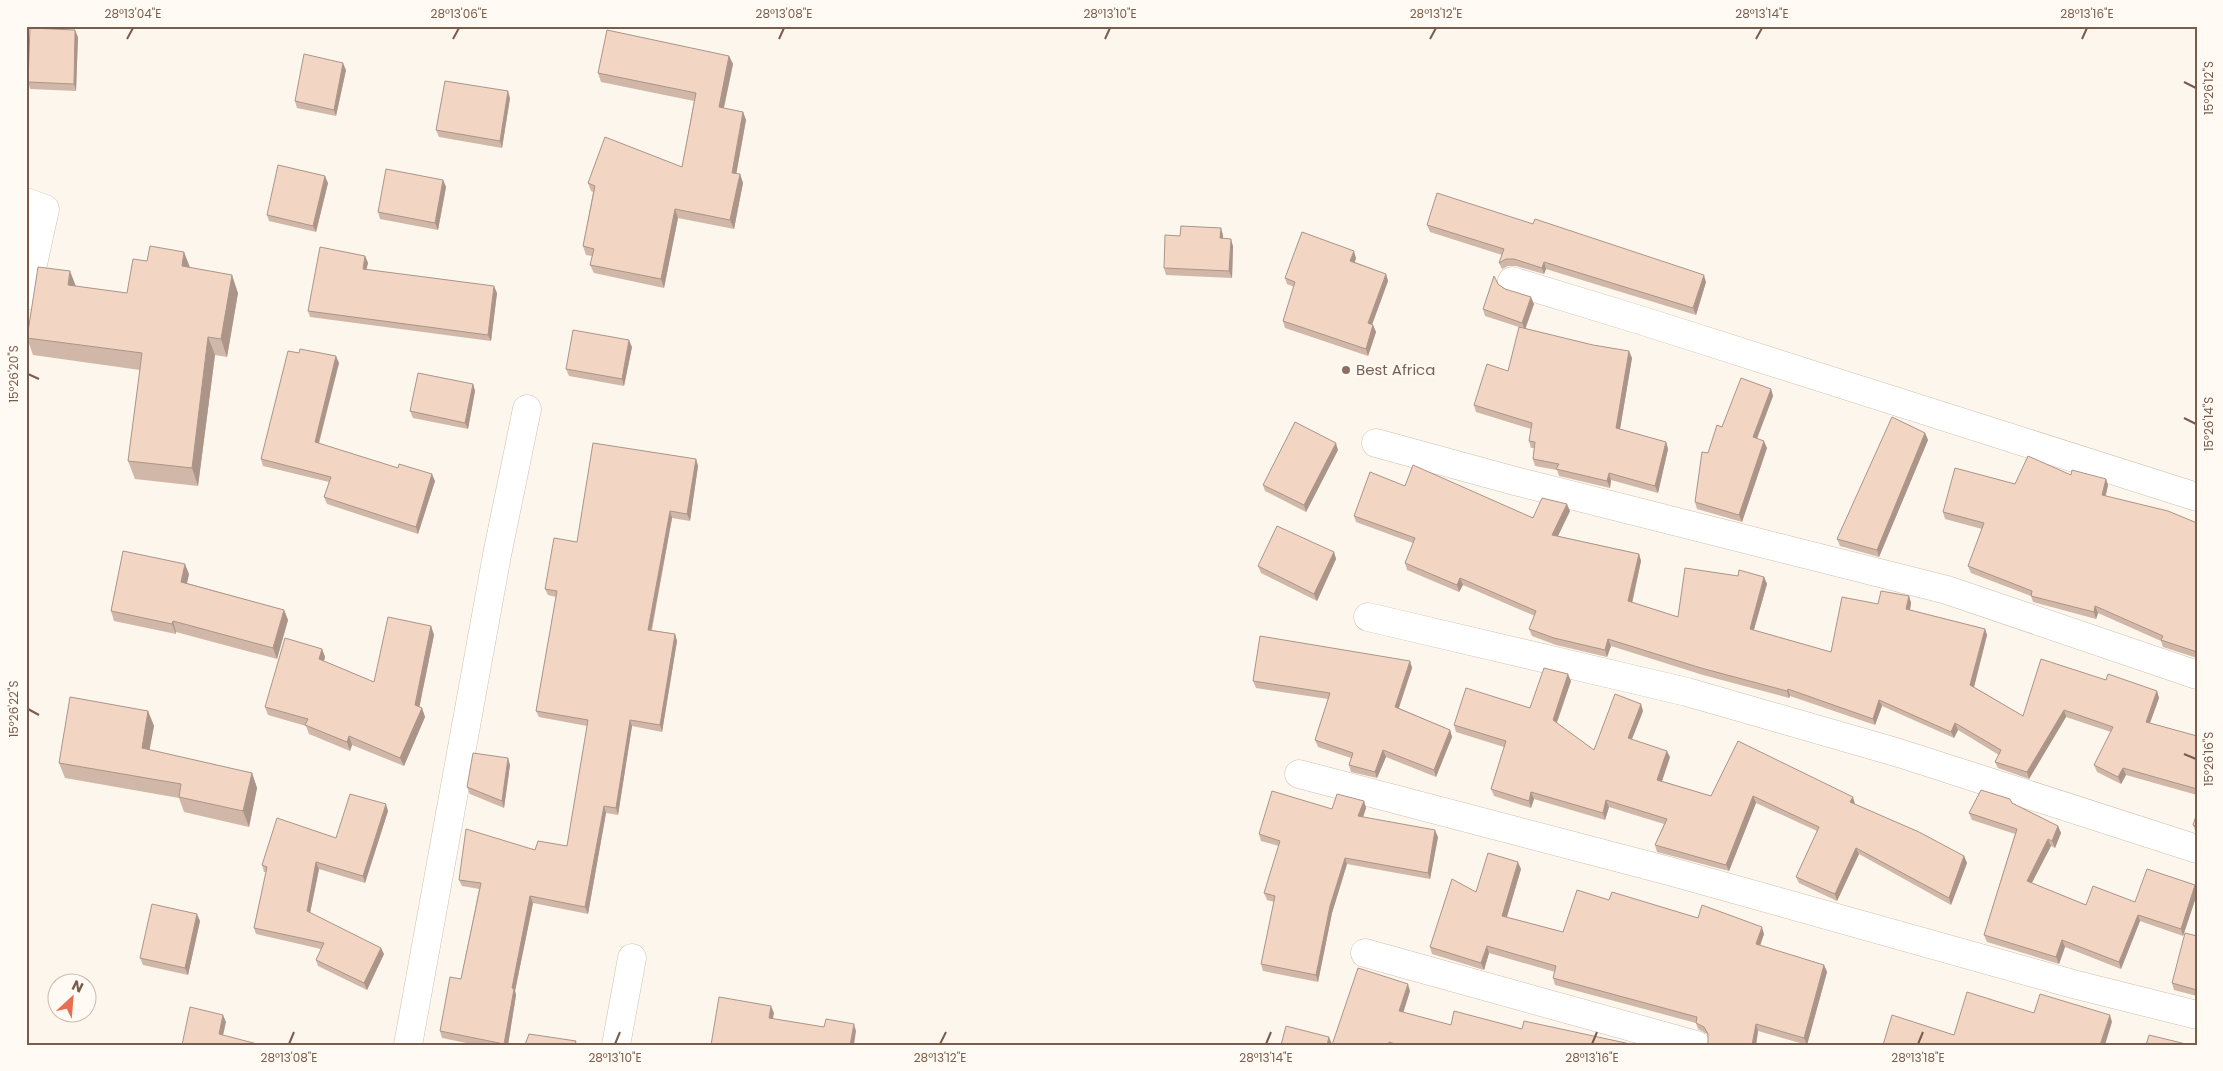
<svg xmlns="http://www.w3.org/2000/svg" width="2223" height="1071" viewBox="0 0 2223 1071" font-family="Poppins,sans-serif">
<rect width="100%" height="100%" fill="#fdf6ec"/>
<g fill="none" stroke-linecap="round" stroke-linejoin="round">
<defs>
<path id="minor" d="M26,202l19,7 -19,87
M1512,281l128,39 557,177
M1376,443l139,38 432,109 250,85
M1368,617l319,75 212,61 298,96
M1299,774l370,97 404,113 124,31
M1365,953l331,92
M408,1045l89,-490 30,-146
M616,1045l16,-87"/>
</defs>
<use href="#minor" stroke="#d1beb0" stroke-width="29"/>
<use href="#minor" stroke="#fff" stroke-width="28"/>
</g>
<path fill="#d1b7a8" d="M78,37l-2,54 -46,-2 -2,-7z
M729,56l4,8 -9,44 19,4 3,8 -10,54h4l3,9 -9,46 -56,-11 -14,70 -70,-15 -4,-8 2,-9 -6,-1 -3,-9 10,-54 -2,-1 -3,-8 94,-16 12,-66 -93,-19 -3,-9z
M346,70l-10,46 -39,-8 -2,-7z
M510,98l-8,50 -63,-11 -3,-7z
M443,180l3,7 -8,43 -58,-11 -2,-7z
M328,183l-12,49 -47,-11 -2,-6z
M1427,225l279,57 -10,33 -150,-46 -2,5 -28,-8h-8l-6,3 -3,-6 3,-8 -72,-23z
M1223,235v4l10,7 -1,32 -66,-3 -2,-7 16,-32z
M365,256l3,7 -2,6 131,24 -6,48 -181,-24 -2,-6z
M1356,258l-1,4 31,12 2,7 -16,44h1l3,7 -8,24 -83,-28 -2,-7 11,-34 -7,-3 -2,-6z
M190,267l48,26 -11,64 -12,-2 -17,131 -63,-7 -7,-18 12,-91 -107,-15 -6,-17 100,-45z
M1498,284l7,5 29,15 -9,24 107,30 -12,71 46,13 2,7 -10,44 -47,-13 -1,8 -51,-12 -2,-6 -22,-4 -2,-7 1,-11h-3l-2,-7 2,-12 -55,-17 -2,-7 34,-34 11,-44 -34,-11 -2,-7z
M632,347l-8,39 -55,-10 -3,-7z
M339,363l-20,81 116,37 -17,53 -91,-30 -3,-7 5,-15 -66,-16 -2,-7z
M473,384l2,7 -7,38 -55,-11 -3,-7z
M1771,389l2,7 -16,42 10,10 -25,74 -45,-13 -2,-7 13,-49 14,-26z
M1925,433l3,7 -49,117 -39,-11 -3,-7z
M1338,450l-32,62 -41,-21 -2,-6z
M696,459l2,7 -8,55 -18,-3 -20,112 23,4 2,7 -15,91 -30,-6 -14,89 -12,-2 -18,101 -55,-11 -18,88 1,4 -8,50h-32l-34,-7 -2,-7 21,-52 18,-90 -17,-3 -3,-6 76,-30 32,-4 20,-120 -48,-9 -3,-6 20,-114 -8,-2 -3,-6 32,-47z
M2071,475l35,4 2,6 -2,11 91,27v135l-34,-11 -2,-6 -63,-28 -2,6 -63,-17 -2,-6 -60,-23 -3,-7 14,-37 -37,-10 -2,-7 72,-28z
M1405,486l128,32 37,-7 -12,25 81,18 2,7 -9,41 46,15 60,-41 26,1 3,7 -13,46 77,22 47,-48 31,-8 2,7 -1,7 75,19 2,6 -13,52 49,29 83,-36 51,11 2,7 -9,25 47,13v59l-71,-20 -5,9 -24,-12 -3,-7 17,-33 -45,-15 -37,62 -31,-11 -3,-6 4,-7 -41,-25 -4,8 -72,-32 -7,19 -85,-29 -1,2 -86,-23 -92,-29 -4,11 -51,-12 -24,-9 -3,-7 6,-13 -72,-31 -4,7 -52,-22 -2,-7 8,-20 -57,-21 -2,-6z
M1334,552l2,7 -19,42 -56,-28 -3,-7z
M189,574l-2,9 97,27 4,10 -11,39 -101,-27v2l-62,-13 -3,-10z
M431,626l3,9 -15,72 3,1 3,9 -21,49 -52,-21 -2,6 -41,-17 -3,-8 -38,-11 -3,-8 57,-58 3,8 -1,4 50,21z
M1410,661l2,7 -13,40 51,22 2,7 -16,40 -50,-20 -9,21 -26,-6 -2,-7 2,-7 -33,-11 -3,-7 13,-41 -72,-11 -3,-7z
M1571,681l-14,42 37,27 49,-39 -11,28 38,18 -8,24 49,15 27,-55 117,63 109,52 3,7 -16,42 -92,-51 -22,47 -38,-18 -3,-6 21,-46 -61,-28 -27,68 -72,-19 -2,-7 9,-21 -55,-17 -4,13 -71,-21 -3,9 -37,-12 -3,-7 13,-42 -48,-15 -2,-7 76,-17z
M148,711l6,15 -5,24 103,23 5,15 -8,39 -65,-15 -5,-14 -114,-20 -6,-15z
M510,765l-6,43 -34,-14 -3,-7z
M1364,801l2,7 -3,9 75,20 -8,42 -83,-15 -15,49 -14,69 -55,-11 -2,-7 13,-62 -7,-2 -3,-7 15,-47 -18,-5 -2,-7 73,-25z
M2012,803l46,23 3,7 -6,15 -4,-2 -19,37 54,22 49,-3 60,-17 2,4v5l-14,42 -43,-15 -19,48 -56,-22 -6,17 -72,-22 -3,-7 31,-101 -43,-14 -3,-7z
M388,811l-23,72 -46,-14 -9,44 74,41 -17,36 -49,-24 -2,-6 5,-11 -65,-15 -2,-6 12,-56h-2l-2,-7 74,-27z
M2197,813v20l-1,-1 -3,-7z
M1521,869l-14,48 56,15 46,-32 89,18 66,16 -4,12 64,19 3,7 -20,73 -49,-14 -2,14h-49l1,-2v-7l-1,-2 -9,-5 -2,-6 -141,-38 -2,-7 2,-6 -66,-19 -5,17 -52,-16 -2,-7 46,-55z
M200,921l-12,54 -45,-10 -3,-7z
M2197,936v60l-23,-6 -2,-7z"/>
<path fill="#aa9588" d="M75,30l3,7 -2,54 -2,-7z
M729,56l4,8 -11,52 -3,-9z
M343,63l3,7 -10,46 -2,-6z
M508,91l2,7 -8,50 -2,-7z
M743,112l3,8 -11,61 -3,-8z
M740,174l3,9 -9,46 -4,-9z
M325,176l3,7 -12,49 -3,-6z
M443,180l3,7 -8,43 -3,-7z
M675,209l3,9 -14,70 -3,-9z
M1221,228l2,7v10l-3,-7z
M1231,239l2,7 -1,32 -3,-7z
M1354,251l2,7 -3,9 -3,-6z
M184,252l7,18 -9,-4z
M365,256l3,7 -3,13 -2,-7z
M1544,262l2,7 -2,5 -2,-6z
M70,271l7,18 -9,-4z
M1386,274l2,7 -18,49 -2,-7z
M232,275l6,18 -11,64 -6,-18z
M1704,275l2,7 -10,33 -3,-7z
M494,286l3,7 -6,48 -3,-6z
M1531,297l3,7 -9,26 -3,-7z
M1373,325l3,7 -8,24 -2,-7z
M208,337l7,18 -17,131 -6,-18z
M629,340l3,7 -8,39 -2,-7z
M1629,351l3,7 -13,77 -3,-7z
M336,356l3,7 -22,86 -2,-7z
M473,384l2,7 -7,38 -3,-6z
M1771,389l2,7 -18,48 -2,-7z
M1925,433l3,7 -49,117 -2,-7z
M1764,441l3,7 -25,74 -3,-7z
M1666,442l2,7 -10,44 -3,-7z
M1336,443l2,7 -32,62 -2,-7z
M696,459l2,7 -8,55 -3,-7z
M1609,473l2,7 -1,8 -3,-7z
M432,474l3,7 -17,53 -2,-7z
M2106,479l2,6 -4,16 -2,-6z
M1567,504l3,7 -15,31 -3,-7z
M670,511l2,7 -22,118 -2,-6z
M1334,552l2,7 -19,42 -3,-7z
M1639,554l2,7 -10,47 -3,-7z
M185,564l4,10 -4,18 -4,-10z
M1764,577l3,7 -15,52 -2,-7z
M1460,578l3,7 -4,7 -2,-7z
M1909,596l2,7 -2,13 -3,-7z
M2095,606l3,7 -2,6 -2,-7z
M284,610l4,10 -11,39 -4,-11z
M173,621l3,11v2l-4,-10z
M431,626l3,9 -16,79 -3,-9z
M1985,629l2,6 -14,56 -3,-6z
M675,634l2,7 -15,91 -2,-7z
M1608,639l3,7 -4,11 -2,-7z
M322,649l3,8 -3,10 -3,-8z
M1410,661l2,7 -15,45 -2,-6z
M1568,674l3,7 -16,46 -2,-7z
M1788,689l2,7 -1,2 -2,-7z
M2157,691l2,7 -11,30 -2,-6z
M1879,700l3,6 -7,19 -2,-6z
M1641,704l2,7 -13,33 -2,-6z
M422,708l3,9 -21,49 -4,-8z
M2064,710l2,7 -37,62 -2,-7z
M148,711l6,15 -7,37 -5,-15z
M630,720l2,6 -14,89 -2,-7z
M1955,723l3,7 -4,8 -3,-6z
M1450,730l2,7 -16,40 -2,-7z
M349,736l3,9 -2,6 -3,-9z
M1383,750l3,7 -9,21 -2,-6z
M1667,751l3,6 -10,30 -3,-7z
M508,758l2,7 -6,43 -2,-7z
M2123,768l3,7 -5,9 -3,-7z
M252,773l5,15 -8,39 -6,-16z
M1531,792l3,7 -3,9 -2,-7z
M1753,796l3,7 -27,68 -3,-6z
M1853,797l2,7 -5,-2z
M1606,800l3,7 -4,13 -2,-7z
M1364,801l2,7 -5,15 -3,-7z
M386,804l2,7 -23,72 -2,-7z
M604,806l2,7 -18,101 -3,-7z
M2058,826l3,7 -6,15 -3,-7z
M1435,830l3,7 -8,42 -2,-6z
M2048,839l3,7 -22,42 -2,-7z
M1856,848l3,6 -22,47 -2,-7z
M1964,856l3,7 -16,42 -2,-7z
M1345,858l2,6 -15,49 -14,69 -2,-7 14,-69z
M316,862l3,7 -10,49 -2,-7z
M1518,862l3,7 -16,54 -3,-7z
M2195,885l2,4v5l-14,42 -2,-7z
M530,896l3,7 -18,88 1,4 -8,50h-4l8,-57z
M197,914l3,7 -12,54 -3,-7z
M2138,915l2,6 -19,48 -2,-7z
M1762,927l2,7 -6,17 -2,-7z
M2062,940l3,7 -6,17 -3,-7z
M1487,946l2,7 -5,17 -3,-7z
M381,948l3,6 -17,36 -3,-7z
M1824,965l3,7 -20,73 -3,-7z
M1408,984l2,7 -8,26 -3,-6z
M771,1006l3,7 -2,11 -3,-6z
M223,1015l3,7 -4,18 -3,-6z
M2110,1015l2,7 -7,23h-5z
M854,1024l2,7 -2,14h-4z
M1756,1024l2,7 -2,14h-4z
M1329,1037l3,7 -1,1h-4z"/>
<path fill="#f3d5c3" stroke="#aa9588" d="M30,28l45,2 -1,54 -46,-2z
M607,30l122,26 -10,51 24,5 -11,61 8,1 -10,46 -55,-11 -14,70 -71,-14 4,-16 -11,-3 12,-60 -7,-3 17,-46 77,30 14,-74 -98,-20z
M304,54l39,9 -9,47 -39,-9z
M445,81l63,10 -8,50 -64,-11z
M278,165l47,11 -12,50 -46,-11z
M386,169l57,11 -8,43 -57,-11z
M1437,193l96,31 2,-5 169,56 -11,33 -149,-46 -2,6 -28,-9h-8l-7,4 5,-14 -77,-24z
M1181,226l40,2 -1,10 11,1 -2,32 -65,-3 1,-33 15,1z
M1302,232l52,19 -4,10 36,13 -18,49 5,2 -7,24 -83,-28 12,-39 -10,-4z
M150,246l34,6 -2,14 50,9 -11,64 -13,-2 -16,131 -64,-7 14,-108 -115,-15 11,-71 32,4 -2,14 59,8 6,-34 14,2z
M320,247l45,9 -2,13 131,17 -6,49 -180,-24z
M1494,276l4,8 7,5 26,8 -9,26 -39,-14z
M1519,327l74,18 36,6 -13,77 50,14 -11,44 -46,-13 -2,8 -51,-12 3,-5 -26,-5 2,-17 -6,-1 3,-18 -58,-18 13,-41 21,7z
M573,330l56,10 -7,39 -56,-10z
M300,349l36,7 -21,86 83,26 1,-4 33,10 -16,53 -92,-30 7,-20 -70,-18 27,-108 11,2z
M418,373l55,11 -8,39 -55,-12z
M1741,378l30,11 -18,48 11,4 -25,74 -44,-13 7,-50 6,1 9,-28 5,2z
M1892,417l33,16 -48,117 -40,-11z
M1295,422l41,21 -32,62 -41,-20z
M593,443l103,16 -9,55 -17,-3 -22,119 27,4 -15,91 -30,-5 -14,88 -12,-2 -19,101 -55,-11 -18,92 2,1 -10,55 -64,-13 10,-54 11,2 20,-96 -22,-3 7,-51 69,21 3,-9 29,5 21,-126 -52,-9 21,-120 -12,-2 9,-51 23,4z
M2028,456l43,19 1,-5 34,9 -4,16 66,16 29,12v129l-36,-12 2,-4 -68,-30 -1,6 -63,-16 1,-5 -64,-25 16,-43 -41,-11 12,-44 60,16z
M1413,465l120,53 9,-20 25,6 -15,31 87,19 -11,47 50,16 7,-49 53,8 1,-6 25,7 -14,52 81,23 11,-55 36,7 3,-13 28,5 -3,13 79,20 -15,56 53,31 18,-57 65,21 2,-6 49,17 -11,31 51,14v53l-74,-21 -5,9 -24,-12 19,-38 -49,-17 -37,62 -32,-10 6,-12 -46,-27 -4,9 -72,-32 -6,19 -85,-30 -1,2 -86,-23 -93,-29 -3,11 -51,-12 -25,-9 7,-18 -76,-33 -3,7 -52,-22 10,-25 -61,-22 16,-44 35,14z
M1277,526l57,26 -20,42 -56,-28z
M123,551l62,13 -4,18 103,28 -11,38 -100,-27 -1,3 -61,-13z
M388,617l43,9 -16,79 7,3 -22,50 -51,-22 -2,6 -42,-17 3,-6 -43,-12 20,-69 37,11 -3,10 55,23z
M1260,636l150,25 -15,46 55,23 -16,40 -51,-20 -8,22 -26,-7 4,-12 -38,-13 15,-47 -77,-12z
M1544,668l24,6 -15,46 41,30 21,-56 26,10 -13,34 39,13 -10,29 54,16 27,-55 115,56 -3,5 69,30 45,24 -15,42 -93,-50 -21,46 -39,-17 23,-50 -66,-31 -27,69 -71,-20 12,-26 -61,-19 -3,13 -72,-21 -2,9 -38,-12 15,-48 -52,-16 12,-37 64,20z
M70,697l78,14 -6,37 110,25 -9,38 -64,-14 2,-13 -122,-21z
M473,753l35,5 -6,43 -35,-14z
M1981,790l29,9 2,4 46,23 -6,15 -4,-2 -21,42 59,24 7,-19 42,16 12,-33 48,16 -14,44 -43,-14 -19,47 -57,-22 -6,17 -72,-22 33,-106 -48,-16z
M1272,791l60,18 5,-15 27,7 -6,15 77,14 -7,43 -83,-15 -15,48 -14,69 -55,-11 14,-68 -11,-3 16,-52 -21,-7z
M350,794l36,10 -23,72 -47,-14 -9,49 74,37 -17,35 -48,-23 8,-17 -70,-15 13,-61 -5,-2 15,-47 59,20z
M2197,813v14l-4,-2z
M1488,853l30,9 -16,54 61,16 14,-42 32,10 3,-8 86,26 4,-13 60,22 -6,17 68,21 -20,73 -48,-14 -4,21h-45l1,-2v-9l-4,-7 -8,-4 1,-6 -144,-39 3,-12 -69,-20 -6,17 -51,-16 22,-68 24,13z
M152,904l45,10 -12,54 -45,-10z
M2185,933l12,3v54l-25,-7z
M1358,968l50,16 -9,27 52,14 3,-14 68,18 2,-8 111,24h-237l-9,-3 -1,3h-56z
M1967,992l67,21 6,-19 70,21 -10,30h-217l9,-30 62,20z
M719,997l52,9 -2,12 55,9 2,-8 28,5 -4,21h-139z
M190,1007l33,8 -4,19 42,11h-79z
M1286,1026l43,11 -2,8h-46z
M529,1034l47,7 -1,4h-50z
M2149,1035l41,10h-44z"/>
<path fill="none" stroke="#7a5c4d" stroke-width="2" d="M127,39l6,-11M453,39l6,-11M779,39l5,-11M1105,39l5,-11M1430,39l6,-11M1756,39l6,-11M2082,39l5,-11M2184,82l12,6M28,374l11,5M2184,418l12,6M28,709l11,6M2184,754l12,5M289,1044l5,-12M615,1044l5,-12M940,1044l6,-12M1266,1044l5,-12M1592,1044l5,-12M1918,1044l5,-12"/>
<circle fill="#8d6e63" stroke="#fffaf3" stroke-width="2" cx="1346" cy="370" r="5"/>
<g text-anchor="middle" stroke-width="4" stroke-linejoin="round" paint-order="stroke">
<g font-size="15" fill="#785e54" stroke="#fffaf3" text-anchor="start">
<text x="1356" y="375">Best Africa</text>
</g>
</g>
<rect width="2223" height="1071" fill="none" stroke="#fffaf3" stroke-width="55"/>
<g transform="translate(72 998) rotate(26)"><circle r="24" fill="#fffaf3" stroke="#cabbb1"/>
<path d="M0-4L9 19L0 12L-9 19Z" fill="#e76f51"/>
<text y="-8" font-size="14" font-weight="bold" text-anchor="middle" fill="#7a5c4d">N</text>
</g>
<rect x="28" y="28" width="2168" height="1016" fill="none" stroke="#7a5c4d" stroke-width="2"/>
<g font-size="12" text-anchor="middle" fill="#7a5c4d">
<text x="133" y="18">28°13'04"E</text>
<text x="459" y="18">28°13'06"E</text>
<text x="784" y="18">28°13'08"E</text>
<text x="1110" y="18">28°13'10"E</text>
<text x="1436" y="18">28°13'12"E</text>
<text x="1762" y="18">28°13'14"E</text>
<text x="2087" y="18">28°13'16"E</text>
<text transform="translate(2209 88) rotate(-90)" y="4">15°26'12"S</text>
<text transform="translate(14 374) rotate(-90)" y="4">15°26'20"S</text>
<text transform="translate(2209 424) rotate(-90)" y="4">15°26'14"S</text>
<text transform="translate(14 709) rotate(-90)" y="4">15°26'22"S</text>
<text transform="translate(2209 759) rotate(-90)" y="4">15°26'16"S</text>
<text x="289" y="1062">28°13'08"E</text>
<text x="615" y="1062">28°13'10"E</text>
<text x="940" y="1062">28°13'12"E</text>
<text x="1266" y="1062">28°13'14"E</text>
<text x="1592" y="1062">28°13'16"E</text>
<text x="1918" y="1062">28°13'18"E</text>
</g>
</svg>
